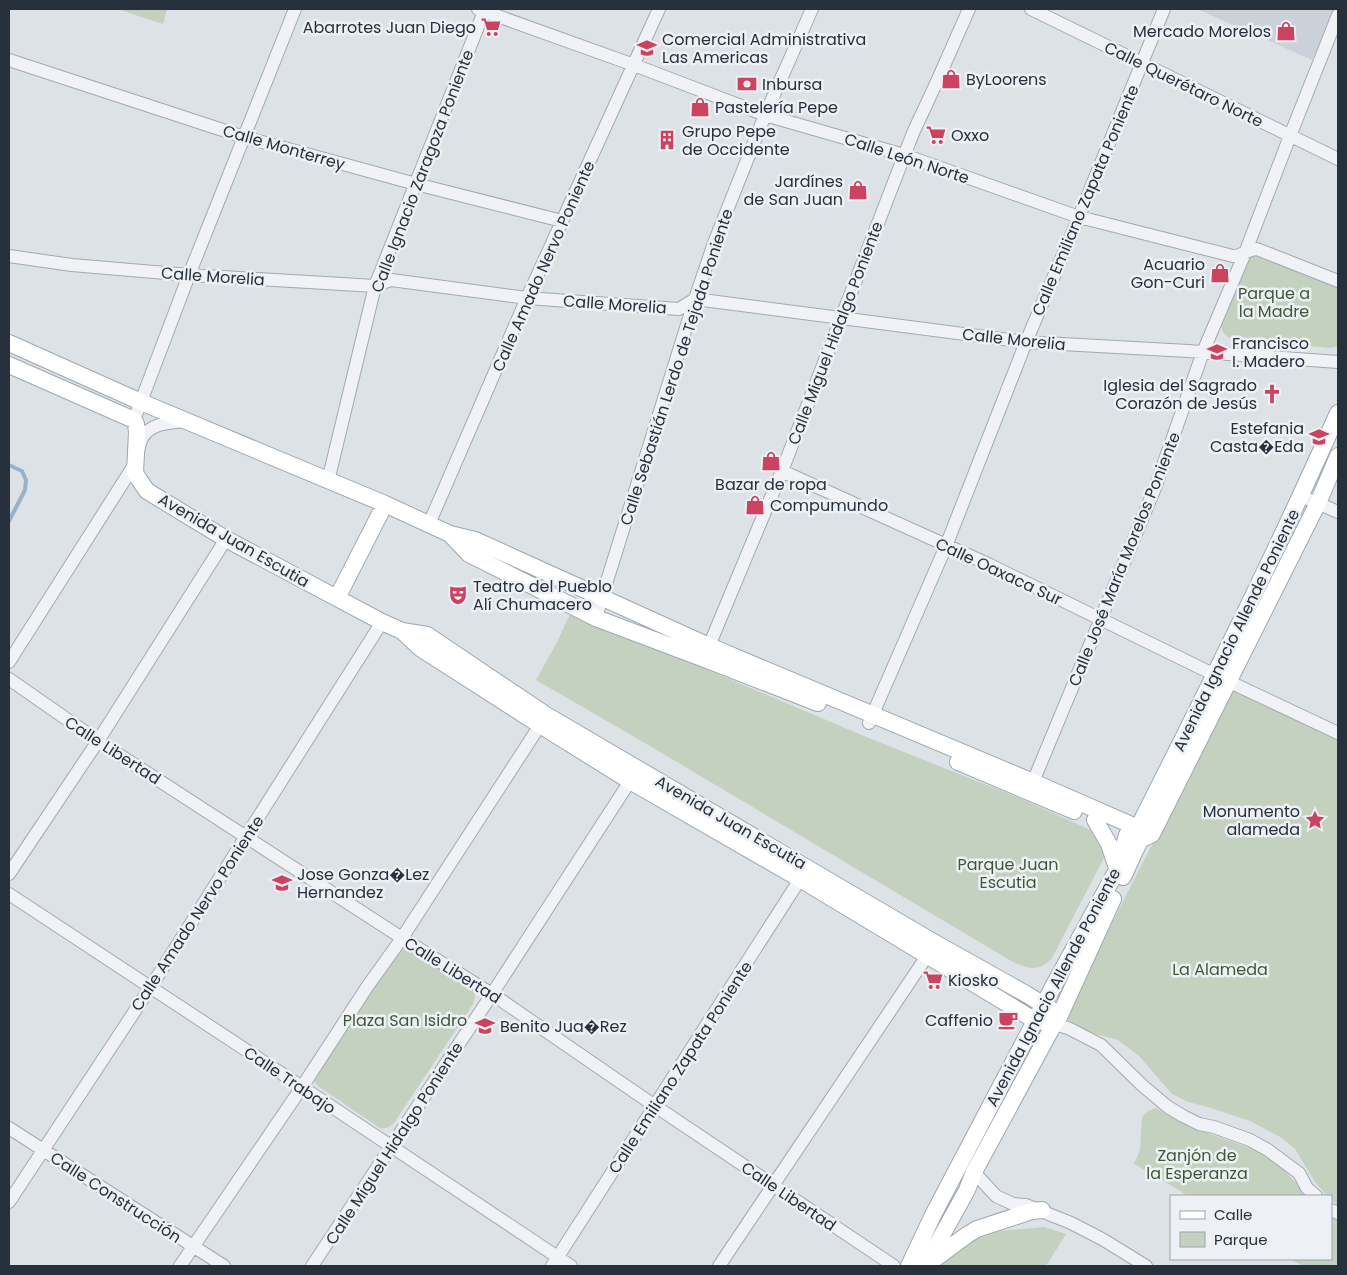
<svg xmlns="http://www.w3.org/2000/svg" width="1347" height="1275" viewBox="0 0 1347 1275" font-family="Poppins,sans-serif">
<rect width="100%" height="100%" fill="#dde2e7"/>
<path fill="#cbd1d9" d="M1197,9h137l-22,51z"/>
<path fill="#c4d1be" d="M117,9h50l-4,15z
M1254,253l84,32v61l-7,2 -96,-8c-8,-3 -12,-5 -14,-14l25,-65 4,-5z
M571,612l293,124 160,64 73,33 9,21 -54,104c-12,14 -24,11 -39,4l-363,-216 -114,-66 21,-38z
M1232,688l106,52v465l-7,-6v-3h-4l-12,-14 -20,-33 -13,-11 -32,-17 -42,-14 -20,-5 -16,-8 -33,-38 -21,-16 -30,-8 -24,-15z
M402,944l72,43 1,11 -2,6 -79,119c-4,4 -8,6 -14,5l-62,-42 -3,-4 -1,-7z
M1156,1108l32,18 73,26 24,19 11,12 10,13h-118l-32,-20 -22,-12 6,-14 2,-33 6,-6z
M1331,1217l7,3v46h-36l-11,-7h40z
M1044,1227l22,7 -20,32h-107l10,-11 18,-12 32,-12z"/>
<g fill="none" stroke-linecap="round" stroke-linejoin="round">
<path stroke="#98b2c7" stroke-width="4" d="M9,465l13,6 4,9 -1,10 -16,31"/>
<defs>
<path id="minor" d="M478,9l156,56 131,50 139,40 175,62 154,39c9,0 15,-7 24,-7l81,32
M1031,9l307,150
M9,60l235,77 172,47 146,37
M9,256l63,9 117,10 186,11 16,-6 136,18 152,11 16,-10 331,43 162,9 150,11
M134,420l55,-145 106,-266
M782,471l208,94 225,110 123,58
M328,481l47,-195 110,-277
M1301,496l37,16
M429,524l98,-226 132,-289
M596,618l6,-21 93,-298 19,-56 51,-128 47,-106
M704,654l5,-8 73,-175 131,-338 26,-56 30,-68
M9,662l127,-200c2,-8 3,-18 6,-24 9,-16 29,-15 44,-17
M9,679l89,62 304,197 90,56 163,112 239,160
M869,723l77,-177 80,-204 53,-125 85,-208
M1027,786l6,-4 122,-294 48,-136 42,-99 45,-117 48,-121
M9,874l89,-133 128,-202
M9,894l293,193 269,179
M1054,1024l14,4 33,17 42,41 25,21 15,9 16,8 15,3 36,13 18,10 31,23 8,15 9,8
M9,1128l215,138
M974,1172l22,24 17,8 13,1 45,18 31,16 44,27
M9,1202l141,-214 232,-366
M1331,1210l7,3
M180,1266l122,-179 65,-100 35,-49 142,-219
M312,1266l180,-272 142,-219
M552,1266l252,-393
M719,1266l212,-316"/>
<path id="major" d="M9,343l132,59 244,102 65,30 25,6 234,106 324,136 119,52
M9,365l125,55 2,4 1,8 -2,41 5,8 7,10 79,48 156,83 20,9 25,4 119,80 389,228 91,51 34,21
M450,534l19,20 127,64 106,40 116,45
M337,598l48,-94
M402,631l18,17 120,77 90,56 170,98 236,142 11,1
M958,762l116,49
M1095,820l14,24 8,24
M1123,877l17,-37 12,-6 166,-331 20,-47
M929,1263l38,-28 10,-6 55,-18 10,-1
M909,1266l24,-51 121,-230 63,-115 10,-35 11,-7c69,-137 138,-275 200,-415
M925,1266l42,-76 7,-18 80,-148 6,-9 53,-116"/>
</defs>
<use href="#minor" stroke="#a3a9b1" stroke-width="14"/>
<use href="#major" stroke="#9da7b2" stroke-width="18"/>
<use href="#minor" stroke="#f0f2f5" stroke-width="12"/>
<use href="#major" stroke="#fff" stroke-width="16"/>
</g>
<defs>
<symbol id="supermarket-bare" viewBox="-9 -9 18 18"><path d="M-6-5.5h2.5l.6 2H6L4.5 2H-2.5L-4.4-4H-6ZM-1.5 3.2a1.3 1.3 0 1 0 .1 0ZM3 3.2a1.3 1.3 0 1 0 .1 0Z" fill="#cc435f" stroke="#edf0f5" stroke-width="2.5" paint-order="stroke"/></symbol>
<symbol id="shop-bare" viewBox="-9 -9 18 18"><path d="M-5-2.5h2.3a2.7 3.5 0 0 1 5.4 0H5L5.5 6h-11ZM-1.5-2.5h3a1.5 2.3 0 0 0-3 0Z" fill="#cc435f" stroke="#edf0f5" stroke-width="2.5" paint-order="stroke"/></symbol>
<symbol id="university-bare" viewBox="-9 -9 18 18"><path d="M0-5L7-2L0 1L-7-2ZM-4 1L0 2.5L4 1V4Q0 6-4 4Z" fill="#cc435f" stroke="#edf0f5" stroke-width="2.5" paint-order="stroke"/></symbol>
<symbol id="bank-bare" viewBox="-9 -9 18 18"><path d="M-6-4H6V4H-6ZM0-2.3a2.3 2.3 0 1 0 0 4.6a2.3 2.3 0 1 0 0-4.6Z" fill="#cc435f" stroke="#edf0f5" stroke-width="2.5" paint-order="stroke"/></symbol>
<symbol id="building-bare" viewBox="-9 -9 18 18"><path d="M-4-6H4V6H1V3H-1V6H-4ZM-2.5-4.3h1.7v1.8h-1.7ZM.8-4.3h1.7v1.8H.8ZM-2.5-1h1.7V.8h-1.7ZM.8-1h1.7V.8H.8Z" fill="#cc435f" stroke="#edf0f5" stroke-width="2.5" paint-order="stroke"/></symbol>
<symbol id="school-bare" viewBox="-9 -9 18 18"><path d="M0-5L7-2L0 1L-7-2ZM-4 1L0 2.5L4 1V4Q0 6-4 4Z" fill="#cc435f" stroke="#edf0f5" stroke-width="2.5" paint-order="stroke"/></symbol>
<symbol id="church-bare" viewBox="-9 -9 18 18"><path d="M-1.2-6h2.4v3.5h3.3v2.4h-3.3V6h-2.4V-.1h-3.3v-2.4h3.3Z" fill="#cc435f" stroke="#edf0f5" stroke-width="2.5" paint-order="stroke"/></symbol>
<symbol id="theatre-bare" viewBox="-9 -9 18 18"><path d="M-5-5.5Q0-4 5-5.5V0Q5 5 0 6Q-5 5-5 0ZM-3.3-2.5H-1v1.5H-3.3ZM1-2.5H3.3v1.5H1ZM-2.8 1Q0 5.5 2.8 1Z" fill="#cc435f" stroke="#edf0f5" stroke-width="2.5" paint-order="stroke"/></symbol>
<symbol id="sight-bare" viewBox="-9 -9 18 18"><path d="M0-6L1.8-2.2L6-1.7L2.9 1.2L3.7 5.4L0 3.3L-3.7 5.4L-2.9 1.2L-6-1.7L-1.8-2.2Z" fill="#cc435f" stroke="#edf0f5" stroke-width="2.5" paint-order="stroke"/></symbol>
<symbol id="cafe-bare" viewBox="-9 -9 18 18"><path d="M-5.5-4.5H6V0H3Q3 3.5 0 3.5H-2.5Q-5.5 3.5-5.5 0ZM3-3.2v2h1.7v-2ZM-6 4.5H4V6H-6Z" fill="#cc435f" stroke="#edf0f5" stroke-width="2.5" paint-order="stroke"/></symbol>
</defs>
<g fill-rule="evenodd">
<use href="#supermarket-bare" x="477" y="13" width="28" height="28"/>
<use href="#shop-bare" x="1272" y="17" width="28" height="28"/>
<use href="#university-bare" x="633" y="34" width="28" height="28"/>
<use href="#shop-bare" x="937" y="65" width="28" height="28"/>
<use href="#bank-bare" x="733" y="70" width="28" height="28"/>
<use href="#shop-bare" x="686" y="93" width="28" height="28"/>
<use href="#supermarket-bare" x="922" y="121" width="28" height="28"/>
<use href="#building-bare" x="653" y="126" width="28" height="28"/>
<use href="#shop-bare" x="844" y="176" width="28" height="28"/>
<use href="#shop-bare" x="1206" y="259" width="28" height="28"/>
<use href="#school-bare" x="1203" y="338" width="28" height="28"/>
<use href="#church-bare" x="1258" y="380" width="28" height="28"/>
<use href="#school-bare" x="1305" y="423" width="28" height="28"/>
<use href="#shop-bare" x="757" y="447" width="28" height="28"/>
<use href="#shop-bare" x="741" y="491" width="28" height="28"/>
<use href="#theatre-bare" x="444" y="581" width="28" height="28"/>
<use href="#sight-bare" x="1301" y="806" width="28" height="28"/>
<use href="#school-bare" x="268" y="869" width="28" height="28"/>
<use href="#supermarket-bare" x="919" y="966" width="28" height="28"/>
<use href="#cafe-bare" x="994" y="1006" width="28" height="28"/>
<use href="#school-bare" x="471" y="1012" width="28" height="28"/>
</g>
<g text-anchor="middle" stroke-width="5" stroke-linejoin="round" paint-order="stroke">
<g font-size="16" fill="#27303d" stroke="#edf0f5" text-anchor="start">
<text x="476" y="33" text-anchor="end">Abarrotes Juan Diego</text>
<text x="1271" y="37" text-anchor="end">Mercado Morelos</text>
<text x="662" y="45">Comercial Administrativa<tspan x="662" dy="18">Las Americas</tspan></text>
<text x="966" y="85">ByLoorens</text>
<text x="762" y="90">Inbursa</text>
<text x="715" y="113">Pastelería Pepe</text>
<text x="682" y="137">Grupo Pepe<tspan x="682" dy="18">de Occidente</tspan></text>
<text x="951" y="141">Oxxo</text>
<text x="843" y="187" text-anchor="end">Jardínes<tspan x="843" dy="18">de San Juan</tspan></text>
<text x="1205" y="270" text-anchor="end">Acuario<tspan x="1205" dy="18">Gon-Curi</tspan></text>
<text x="1232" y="349">Francisco<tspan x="1232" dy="18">I. Madero</tspan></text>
<text x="1257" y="391" text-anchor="end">Iglesia del Sagrado<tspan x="1257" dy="18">Corazón de Jesús</tspan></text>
<text x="1304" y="434" text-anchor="end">Estefania<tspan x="1304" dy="18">Casta�Eda</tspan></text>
<text x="771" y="490" text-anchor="middle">Bazar de ropa</text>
<text x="770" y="511">Compumundo</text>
<text x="473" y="592">Teatro del Pueblo<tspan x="473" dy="18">Alí Chumacero</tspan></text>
<text x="1300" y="817" text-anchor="end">Monumento<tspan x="1300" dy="18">alameda</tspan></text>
<text x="297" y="880">Jose Gonza�Lez<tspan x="297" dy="18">Hernandez</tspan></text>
<text x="948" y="986">Kiosko</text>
<text x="993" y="1026" text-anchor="end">Caffenio</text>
<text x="500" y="1032">Benito Jua�Rez</text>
</g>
<g font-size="16" fill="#27303d" stroke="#edf0f5">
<text transform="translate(1184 84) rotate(26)" y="6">Calle Querétaro Norte</text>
<text transform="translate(284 147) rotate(16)" y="6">Calle Monterrey</text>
<text transform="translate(907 158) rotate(18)" y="6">Calle León Norte</text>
<text transform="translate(422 171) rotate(-69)" y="6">Calle Ignacio Zaragoza Poniente</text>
<text transform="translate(1085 200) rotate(-67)" y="6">Calle Emiliano Zapata Poniente</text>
<text transform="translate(543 266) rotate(-66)" y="6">Calle Amado Nervo Poniente</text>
<text transform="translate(213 276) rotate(4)" y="6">Calle Morelia</text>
<text transform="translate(615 304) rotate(4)" y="6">Calle Morelia</text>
<text transform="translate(835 333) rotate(-69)" y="6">Calle Miguel Hidalgo Poniente</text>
<text transform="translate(1014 339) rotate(6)" y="6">Calle Morelia</text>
<text transform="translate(676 367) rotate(-72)" y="6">Calle Sebastián Lerdo de Tejada Poniente</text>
<text transform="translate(234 540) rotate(30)" y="6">Avenida Juan Escutia</text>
<text transform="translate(1124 559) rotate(-68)" y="6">Calle José María Morelos Poniente</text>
<text transform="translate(999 571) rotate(25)" y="6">Calle Oaxaca Sur</text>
<text transform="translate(1236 630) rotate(-64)" y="6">Avenida Ignacio Allende Poniente</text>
<text transform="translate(113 750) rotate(33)" y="6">Calle Libertad</text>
<text transform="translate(731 822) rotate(30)" y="6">Avenida Juan Escutia</text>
<text transform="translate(197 913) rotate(-57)" y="6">Calle Amado Nervo Poniente</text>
<text transform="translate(453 970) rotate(32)" y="6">Calle Libertad</text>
<text transform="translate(1053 987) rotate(-62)" y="6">Avenida Ignacio Allende Poniente</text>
<text transform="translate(680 1067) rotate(-57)" y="6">Calle Emiliano Zapata Poniente</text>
<text transform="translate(290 1080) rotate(34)" y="6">Calle Trabajo</text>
<text transform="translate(394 1143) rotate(-57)" y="6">Calle Miguel Hidalgo Poniente</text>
<text transform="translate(789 1196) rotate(34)" y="6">Calle Libertad</text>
<text transform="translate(116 1197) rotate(33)" y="6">Calle Construcción</text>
</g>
<g font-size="16" fill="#3d5934" stroke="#edf0f5">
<text x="1274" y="299">Parque a<tspan x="1274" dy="18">la Madre</tspan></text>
<text x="1008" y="870">Parque Juan<tspan x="1008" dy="18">Escutia</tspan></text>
<text x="1220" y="975">La Alameda</text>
<text x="405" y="1026">Plaza San Isidro</text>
<text x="1197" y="1161">Zanjón de<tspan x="1197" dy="18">la Esperanza</tspan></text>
</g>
</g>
<rect width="1347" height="1275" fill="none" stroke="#27303d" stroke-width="20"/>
<rect x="1170" y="1195" width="162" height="65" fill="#edf0f5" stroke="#9ea3ab"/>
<rect x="1180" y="1211" width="25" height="8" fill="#ffffff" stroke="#9ea3ab"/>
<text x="1214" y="1220" font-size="15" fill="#27303d">Calle</text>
<rect x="1180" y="1232" width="25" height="15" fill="#c4d1be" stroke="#9ea3ab"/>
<text x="1214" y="1245" font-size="15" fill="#27303d">Parque</text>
</svg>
